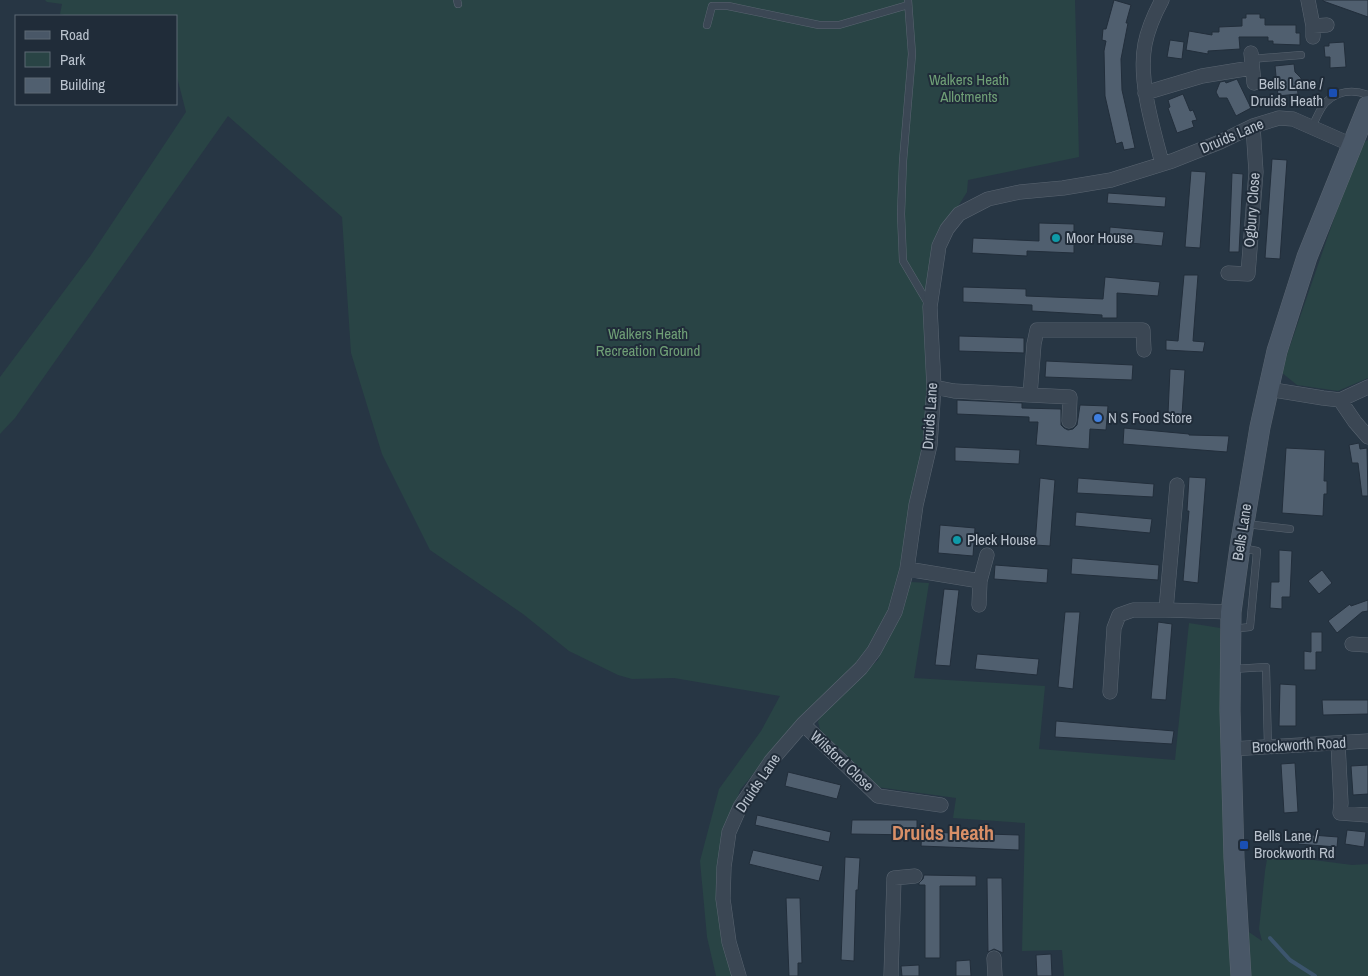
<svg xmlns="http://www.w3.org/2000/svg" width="1368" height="976" viewBox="0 0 1368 976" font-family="'Archivo Narrow',sans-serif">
<rect width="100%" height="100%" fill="#273644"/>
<path fill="#294445" d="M45,0h1030l4,157 -111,23 -1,12 -33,53 -7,176 -25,149 -14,45 -22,40 -66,62 -60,73 -19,57 14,129h-19l-9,-39 -7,-76 19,-72 42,-58 19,-35 -106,-18 -42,1 -14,-4 -49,-24 -46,-37 -93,-64 -48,-96 -31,-101 -9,-136 -114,-101 -213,302 -15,16v-57l91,-122 95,-143 -10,-39v-57h-108l-8,-2 2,-10 -15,-2z
M1368,140v238l-30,13 -41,-6 -16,-13 75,-217 6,-12z
M911,582l18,1 -15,95 131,8 -6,63 136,11 14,-137 31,5 2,159 11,189h-169l-2,-26 -40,1 3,-128 -72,-5 3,-20 -79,-11 -55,-51 -4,-14 4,-9 56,-53z
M1268,854l84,11 16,-1v112h-119l-3,-46 16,11 -3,-12 6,-58z"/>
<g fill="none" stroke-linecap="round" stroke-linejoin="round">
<path stroke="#3c556d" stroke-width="4" d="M1270,938l20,22 25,16"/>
</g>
<path fill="#505f6f" stroke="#222e3b" d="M1114,0l17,5 -5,18h2l-7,36 1,31 13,58 -11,2 -2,-8 -6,2 -11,-48 -1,-45 2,-10 -4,-1 1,-11h3z
M1323,0h45v17l-45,-16z
M1246,14h14v4h5v7h31v8h4v12l-27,-1v-3h-5v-4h-29l1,12 -32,2v3l-22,-4 3,-19 23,4v-3h7v-5l23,-1v-8h4z
M1170,40l14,2 -2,17 -15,-2z
M1344,42l2,25 -16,1v-11h-5l-1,-11h5v-3z
M1294,64l1,8 6,6v4l-4,4 1,8 -20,2 -3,-30z
M1237,79l14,29 -15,8 -9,-18h-8l-3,-6 4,-10 5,-1 1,2z
M1183,94l7,17 3,-1 4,10 -5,1 2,6 -17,6 -9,-25 2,-1 -2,-7z
M1272,159l15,1 -7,99 -15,-1z
M1191,171l15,1 -6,76 -15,-1z
M1232,173l11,1 -4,78h-10z
M1108,193l58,4 -1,10 -58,-4z
M1039,223l35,1v29l-47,-2v5l-55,-3 1,-15 66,3z
M1110,227l54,5 -2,14 -53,-5z
M1184,275h14l-5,66 12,1 -2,10 -37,-2v-10l12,1z
M1105,277l55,5 -2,14 -41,-3v25h-15v-3l-70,-4v-6l-69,-3v-15l63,2v7l77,3z
M959,336l65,2v15l-65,-2z
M1046,361l87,4 -1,15 -87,-3z
M1170,369l15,1 -3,45 -14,-1z
M957,400l65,3v5l39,1v16l3,3 4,2 5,-1 4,-4 3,-20 28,1 -2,24 -16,-1 -1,20 -53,-4 2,-23h-9v-5l-72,-3z
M1124,428l65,6v1l40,1 -2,16 -104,-8z
M1359,443l1,6 7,-1 1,48h-6l-4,-33h-6l-3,-18z
M955,447l65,3 -1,14 -64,-3z
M1286,448l39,2 -1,31h3v13h-3l-1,22 -41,-3z
M1189,477l17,1 -8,105 -15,-2 6,-70h-2z
M1040,478l15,2 -5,66 -15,-1z
M1078,478l76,6 -1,13 -76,-4z
M1076,512l76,7 -2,14 -75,-7z
M940,525l35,3 -2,28 -35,-3z
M1279,550l13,1 -2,46h-8v12l-12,-1 1,-26h8z
M1072,558l87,7 -1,15 -87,-6z
M995,565l53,4 -1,14 -53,-4z
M1322,570l10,13 -13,11 -11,-13z
M944,589l15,1 -9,76 -15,-1z
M1368,600v11l-6,1 -25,21 -9,-12 22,-17 1,2z
M1065,612h15l-7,77 -15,-2z
M1158,622l14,2 -6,76 -15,-1z
M1311,632h11v20h-6v18h-12v-19l7,1z
M977,654l62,5 -2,16 -62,-6z
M1280,684l16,1v41h-17z
M1322,700h46v14l-45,1z
M1056,721l118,10 -2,13 -117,-7z
M1295,763l3,49 -14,1 -3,-49z
M1368,765v29l-15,1 -2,-29z
M788,772l53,13 -4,14 -52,-13z
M757,815l74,17 -2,10 -74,-17z
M852,820h65v15l-66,-1z
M1347,830l19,2 -2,15 -19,-3z
M922,832l97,3v15l-98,-4z
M1299,834l39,3 -1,10 -39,-3z
M753,850l70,16 -4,15 -70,-17z
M845,857l15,1 -2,32h-2l-2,71 -13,-1z
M924,875l52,1v10h-36v72h-15v-73h-6v-2l4,-4z
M987,878h15l1,75 -9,-4 -6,3z
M786,898h14l2,65h-4v13h-9z
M1051,954l1,22h-15l-1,-21z
M970,960l1,16h-15v-15z
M919,965v11h-17l-1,-10z"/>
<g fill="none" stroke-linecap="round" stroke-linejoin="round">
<defs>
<path id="lane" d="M457,0l1,4
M908,0l4,54 -9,107 -2,53 2,47 26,44
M707,25l5,-19h16l91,19h20l69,-20
M1251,59l50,-4
M1312,127c4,-8 8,-19 14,-25 12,-11 27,-13 42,-7
M1246,524l44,5
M1232,629l18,-2 7,-76 -15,-3
M1233,669l33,-2 2,80"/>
<path id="street" d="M1162,0c-7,13 -14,29 -17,44 -7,36 8,84 17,119
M1308,0l5,26v11
M1313,26l14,-1
M1251,53l3,30
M1145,93l57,-17 49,-8
M1228,273l20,1 8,-102 -3,-46
M934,387l20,4 76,4 4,-51 3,-14h106l1,20
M1268,389l55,9 17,2 28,-13
M1030,395l40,2 -1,24
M1340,400l15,22 13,15
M1177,485l-11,125 65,2
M907,569l73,12
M979,605l1,-24 7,-26
M1352,644l16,1
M1110,692l4,-64 5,-13 14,-5h33
M803,724l75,72 63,9
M1338,743l3,60 -1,10 28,2
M1231,749l137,-8
M994,958l1,18
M739,976l-10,-34 -6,-43 1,-32 5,-35 11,-25 31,-46 32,-37 58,-56 13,-17 21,-39 12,-43 9,-64 14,-60 4,-58 -4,-80 9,-61 8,-17 12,-15 29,-15 32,-7 43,-4 48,-8 61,-19 48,-19 33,-16 26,-8 14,1 59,26
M891,976l3,-98 21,-2"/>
<path id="secondary" d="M1241,976l-7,-118 -4,-148 1,-98 9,-65 20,-120 17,-76 30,-94 61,-151"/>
</defs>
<use href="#lane" stroke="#5a6571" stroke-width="8"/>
<use href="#street" stroke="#5a6571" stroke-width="15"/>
<use href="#secondary" stroke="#5a6571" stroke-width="21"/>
<use href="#lane" stroke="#3b4754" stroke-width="7"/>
<use href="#street" stroke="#3b4754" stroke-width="14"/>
<use href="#secondary" stroke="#495767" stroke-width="20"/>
</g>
<g fill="#1a4fb4" stroke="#202c39" stroke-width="2">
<rect x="1328" y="88" width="10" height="10" rx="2.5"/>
<rect x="1239" y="840" width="10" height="10" rx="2.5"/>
</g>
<g fill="#0f9aa8" stroke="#202c39" stroke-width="2">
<circle cx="1056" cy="238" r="5"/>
<circle cx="957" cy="540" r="5"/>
</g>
<circle fill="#3f7fe0" stroke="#202c39" stroke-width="2" cx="1098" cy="418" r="5"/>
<g text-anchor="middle" stroke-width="4" stroke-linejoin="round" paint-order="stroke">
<g font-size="15" fill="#6f9f76" stroke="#202c39">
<text x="969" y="85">Walkers Heath<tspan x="969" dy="17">Allotments</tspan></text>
<text x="648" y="339">Walkers Heath<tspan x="648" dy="17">Recreation Ground</tspan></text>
</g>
<g font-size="15" fill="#b9c2cd" stroke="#202c39" text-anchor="start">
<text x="1323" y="89" text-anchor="end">Bells Lane /<tspan x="1323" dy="17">Druids Heath</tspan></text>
<text x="1066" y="243">Moor House</text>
<text x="1108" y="423">N S Food Store</text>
<text x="967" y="545">Pleck House</text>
<text x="1254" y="841">Bells Lane /<tspan x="1254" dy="17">Brockworth Rd</tspan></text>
</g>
<g font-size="15" fill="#b9c2cd" stroke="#202c39">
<text transform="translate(1232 136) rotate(-23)" y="5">Druids Lane</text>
<text transform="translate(1252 210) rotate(-86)" y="5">Ogbury Close</text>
<text transform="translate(930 416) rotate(-86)" y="5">Druids Lane</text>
<text transform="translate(1242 532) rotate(-81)" y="5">Bells Lane</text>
<text transform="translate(1299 745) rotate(-3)" y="5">Brockworth Road</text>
<text transform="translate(842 761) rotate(43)" y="5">Wilsford Close</text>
<text transform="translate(758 783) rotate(-56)" y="5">Druids Lane</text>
</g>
<g font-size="20" font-weight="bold" fill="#d98f67" stroke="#202c39">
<text x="943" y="840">Druids Heath</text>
</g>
</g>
<rect x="15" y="15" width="162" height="90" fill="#202c39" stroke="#5d6874"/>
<rect x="25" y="31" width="25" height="8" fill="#495767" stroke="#5d6874"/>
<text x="60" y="40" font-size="15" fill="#b9c2cd">Road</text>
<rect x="25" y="52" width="25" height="15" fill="#294445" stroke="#5d6874"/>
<text x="60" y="65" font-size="15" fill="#b9c2cd">Park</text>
<rect x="25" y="78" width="25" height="15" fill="#505f6f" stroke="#5d6874"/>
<text x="60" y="90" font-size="15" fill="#b9c2cd">Building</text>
</svg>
